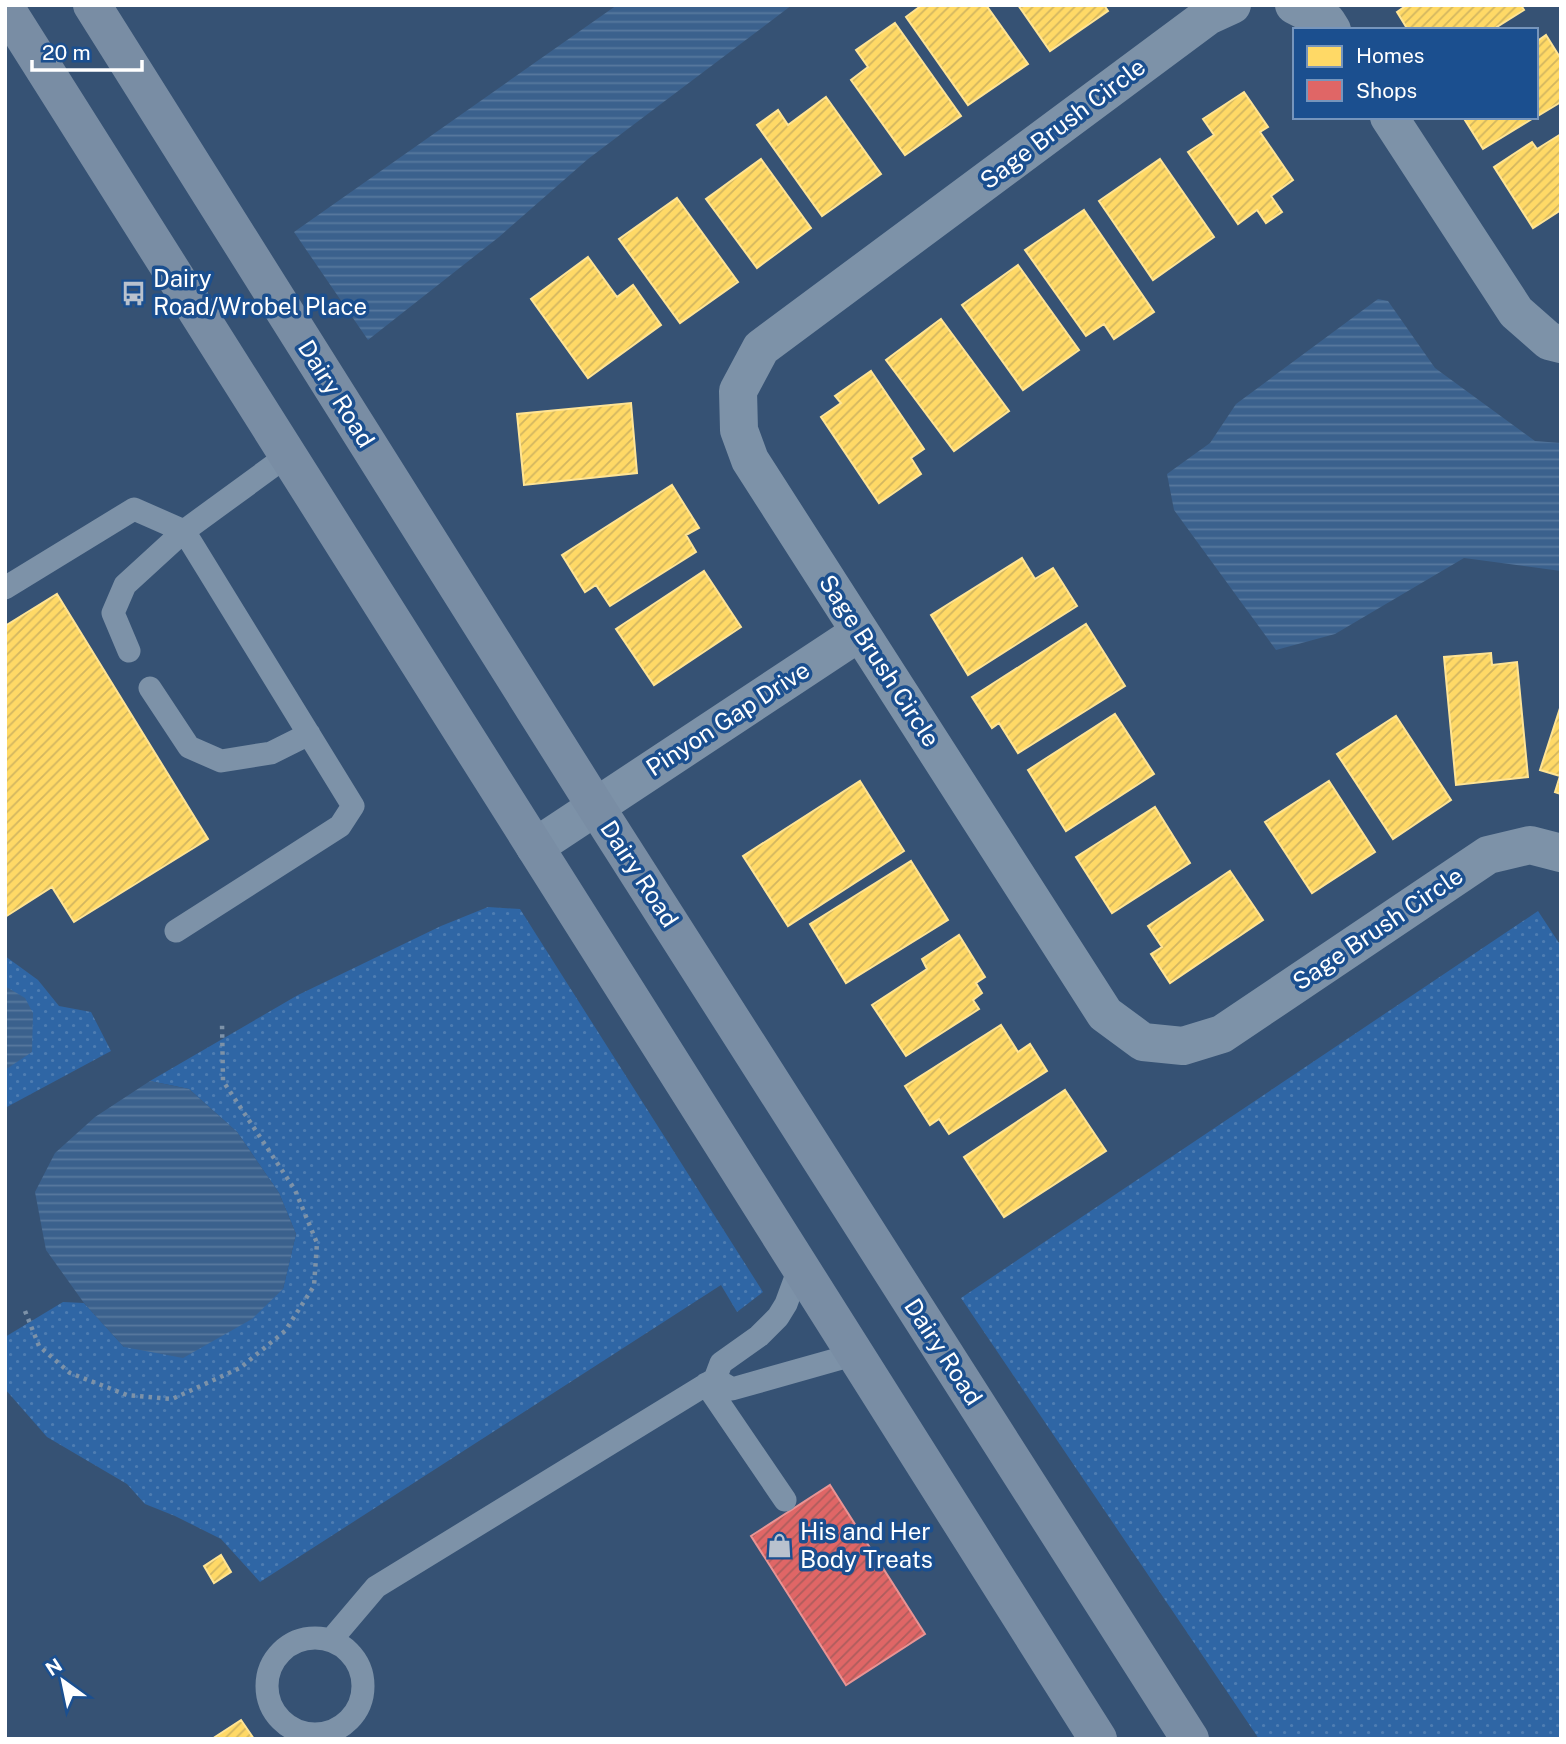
<svg xmlns="http://www.w3.org/2000/svg" width="1566" height="1744" viewBox="0 0 1566 1744" font-family="'Public Sans',sans-serif">
<defs>
<pattern id="grass-dots" width="8" height="8" patternUnits="userSpaceOnUse" patternTransform="scale(1.75)"><rect width="8" height="8" fill="#2f66a5"/><path d="M2 2h.1M6 6h.1" fill="none" stroke="#4e7db2" stroke-width="1.8" stroke-linecap="round"/></pattern>
<pattern id="water-rules" width="6" height="5" patternUnits="userSpaceOnUse" patternTransform="scale(1.75)"><rect width="6" height="5" fill="#3b618d"/><path d="M0 2.5h6" fill="none" stroke="#58799e"/></pattern>
<pattern id="homes-hatch" width="6" height="6" patternUnits="userSpaceOnUse" patternTransform="scale(1.75)"><rect width="6" height="6" fill="#ffd966"/><path d="M-1 1l2-2M0 6l6-6M5 7l2-2" fill="none" stroke="#d2b660"/></pattern>
<pattern id="shops-hatch" width="6" height="6" patternUnits="userSpaceOnUse" patternTransform="scale(1.75)"><rect width="6" height="6" fill="#e06666"/><path d="M-1 1l2-2M0 6l6-6M5 7l2-2" fill="none" stroke="#ac5d5d"/></pattern>
</defs>
<rect width="100%" height="100%" fill="#365274"/>
<path fill="url(#grass-dots)" d="M488,907l32,2 243,383 -26,20 -16,-27 -461,297 -39,-43 -46,-23 -30,-12 -18,-20 -80,-47 -42,-48v-52l58,-35 21,1 40,44 159,-58 13,-55 -17,-41 -42,-61 -48,-43 -39,-8 148,-86 143,-69z
M1538,911l23,35v793h-302l-298,-441z
M5,956l33,24 21,26 32,6 20,39 -106,57z"/>
<path fill="url(#water-rules)" d="M617,5h175l-204,154 -89,78 -131,103 -74,-108z
M1378,299l10,2 47,67 100,73 26,2v128l-97,-13 -129,76 -59,16 -102,-140 -7,-36 43,-31 26,-39z
M5,986l20,12 8,15 -1,39 -27,18z
M150,1081l39,8 48,43 42,61 17,41 -13,55 -31,30 -69,39 -59,-11 -40,-44 -38,-53 -11,-58 20,-39 40,-36z"/>
<path fill="url(#homes-hatch)" stroke="#ffe494" stroke-width="2" d="M922,5h64l42,59 -60,41 -62,-88z
M1018,5h86l4,6 -58,40z
M1407,5h114l3,5 -32,20h-84l-11,-18z
M895,23l66,93 -56,39 -54,-75 17,-13 -12,-17z
M1546,35l15,24v43l-25,15v-75z
M1244,92l24,35 -8,5 33,48 -22,16 11,16 -16,11 -9,-13 -19,14 -50,-72 26,-17 -11,-16z
M826,97l55,77 -59,42 -65,-91 21,-15 10,15z
M1463,117h72l-52,32z
M1561,134v76l-28,18 -39,-61 38,-25 5,7z
M761,159l50,69 -54,40 -51,-69z
M1160,159l54,78 -61,43 -54,-79z
M677,198l61,84 -58,41 -61,-84z
M1084,210l70,102 -40,27 -10,-15 -18,12 -61,-86z
M588,257l29,40 16,-12 28,40 -73,53 -57,-79z
M1018,265l61,85 -56,40 -61,-85z
M941,319l68,92 -55,40 -68,-91z
M871,371l53,78 -13,9 10,16 -42,29 -58,-86 20,-14 -6,-7z
M631,403l6,70 -113,12 -7,-71z
M672,485l27,43 -13,7 10,17 -86,54 -14,-21 -11,7 -23,-37z
M1022,558l13,21 18,-11 24,38 -109,69 -37,-60z
M704,571l37,56 -87,58 -38,-56z
M57,594l151,245 -134,83 -22,-35 -47,30v-291z
M1086,624l39,62 -107,67 -19,-30 -7,5 -20,-31z
M1491,653l1,12 25,-3 11,115 -72,8 -12,-128z
M1561,705v89l-6,-2 5,-16 -20,-6z
M1115,714l39,60 -88,57 -38,-61z
M1396,716l55,84 -58,39 -56,-85z
M860,781l44,70 -116,75 -45,-70z
M1329,781l46,71 -63,41 -47,-71z
M1155,807l35,56 -78,50 -36,-56z
M911,861l37,59 -102,63 -36,-59z
M1230,871l33,49 -93,63 -19,-29 11,-7 -14,-21z
M959,935l26,42 -9,6 6,10 -9,7 6,9 -73,47 -34,-51 55,-36 -5,-10z
M1001,1025l17,27 12,-8 17,27 -98,63 -10,-15 -9,6 -25,-39z
M1065,1090l41,61 -102,66 -40,-60z
M221,1555l10,17 -17,11 -10,-17z
M241,1720l13,19h-42z"/>
<path fill="url(#shops-hatch)" stroke="#e99494" stroke-width="2" d="M830,1485l95,149 -79,51 -95,-149z"/>
<g fill="none" stroke-linecap="round" stroke-linejoin="round">
<path stroke="#7d92a8" stroke-width="4.5" stroke-dasharray="3.5 5" stroke-linecap="butt" d="M25,1311l14,35 31,27 57,22 45,4 68,-31 45,-37 29,-45 3,-43 -22,-53 -72,-109 -1,-59"/>
<path stroke="#7d92a8" stroke-width="23" d="M5,588l129,-79 50,22 169,275 -13,20 -164,105
M129,651l-16,-38 12,-28 59,-54 104,-76
M150,688l39,59 32,14 50,-8 38,-19
M800,1266l-14,38 -8,13 -19,19 -38,27 -6,16 17,10 124,-35
M706,1384l79,116
M267 1686a48 48 0 1 1 96 0a48 48 0 1 1-96 0Z
M331,1640l45,-53 339,-208"/>
<path stroke="#7d92a8" stroke-width="38" d="M1232,5l-24,11 -447,332 -23,43 1,39 11,30 355,554 38,28 40,4 39,-12 266,-179 42,-10 31,8
M1294,5l33,17 5,8
M1389,117l127,195 33,29 12,3
M535,847l325,-215"/>
<path stroke="#798da4" stroke-width="38" d="M92,5l504,802 594,932
M5,7l1093,1732"/>
</g>
<defs>
<symbol id="bus-bare" viewBox="-9 -9 18 18"><path d="M-5-6H5V4H4V6H2V4H-2V6H-4V4H-5ZM-3.5-4V0h7V-4ZM-3.5 1.2v1.5H-2V1.2ZM2 1.2v1.5H3.5V1.2Z" fill="#b9c2ce" stroke="#1b4f8f" stroke-width="2.5" paint-order="stroke"/></symbol>
<symbol id="shop-bare" viewBox="-9 -9 18 18"><path d="M-5-2.5h2.3a2.7 3.5 0 0 1 5.4 0H5L5.5 6h-11ZM-1.5-2.5h3a1.5 2.3 0 0 0-3 0Z" fill="#b9c2ce" stroke="#1b4f8f" stroke-width="2.5" paint-order="stroke"/></symbol>
</defs>
<g fill-rule="evenodd">
<use href="#bus-bare" x="116" y="276" width="35" height="35"/>
<use href="#shop-bare" x="762" y="1528" width="35" height="35"/>
</g>
<g text-anchor="middle" stroke-width="7" stroke-linejoin="round" paint-order="stroke">
<g font-size="24" fill="#fff" stroke="#1b4f8f">
<text transform="translate(1063 124) rotate(-37)" y="8">Sage Brush Circle</text>
<text transform="translate(336 394) rotate(58)" y="8">Dairy Road</text>
<text transform="translate(879 661) rotate(57)" y="8">Sage Brush Circle</text>
<text transform="translate(728 719) rotate(-33)" y="8">Pinyon Gap Drive</text>
<text transform="translate(639 874) rotate(57)" y="8">Dairy Road</text>
<text transform="translate(1378 929) rotate(-34)" y="8">Sage Brush Circle</text>
<text transform="translate(943 1352) rotate(57)" y="8">Dairy Road</text>
</g>
<g font-size="24" fill="#fff" stroke="#1b4f8f" text-anchor="start">
<text x="153" y="287">Dairy<tspan x="153" dy="28">Road/Wrobel Place</tspan></text>
<text x="800" y="1540">His and Her<tspan x="800" dy="28">Body Treats</tspan></text>
</g>
</g>
<rect width="1566" height="1744" fill="none" stroke="#ffffff" stroke-width="14"/>
<rect x="1293" y="28" width="245" height="91" fill="#1b4f8f" stroke="#7695bc" stroke-width="2"/>
<rect x="1307" y="46" width="35" height="21" fill="#ffd966" stroke="#7695bc" stroke-width="2"/>
<text x="1356" y="63" font-size="21" fill="#ffffff">Homes</text>
<rect x="1307" y="80" width="35" height="21" fill="#e06666" stroke="#7695bc" stroke-width="2"/>
<text x="1356" y="98" font-size="21" fill="#ffffff">Shops</text>
<g transform="translate(63 1681) rotate(327)" stroke="#1b4f8f" stroke-width="5" paint-order="stroke">
<path d="M0-5L12 26L0 18L-12 26Z" fill="#ffffff"/>
<text y="-10" font-size="19" font-weight="bold" text-anchor="middle" fill="#ffffff">N</text>
</g>
<path d="M32 60v10h110v-10" fill="none" stroke="#ffffff" stroke-width="3.5"/>
<text x="42" y="60" font-size="21" fill="#ffffff" stroke="#1b4f8f" stroke-width="5" paint-order="stroke">20 m</text>
</svg>
